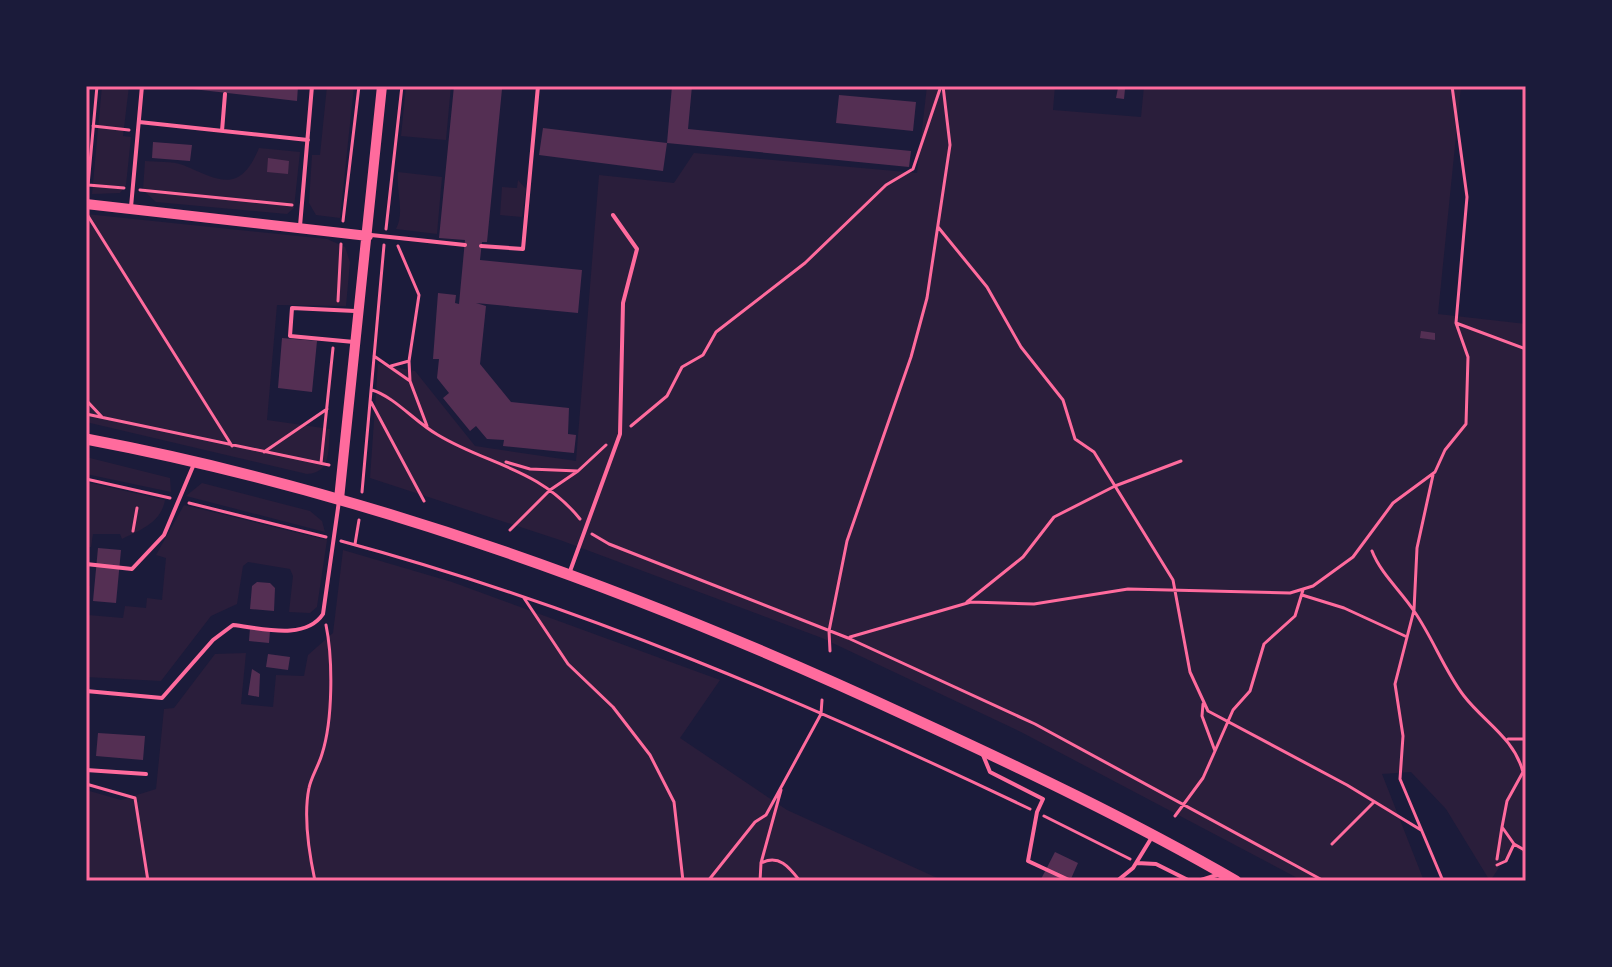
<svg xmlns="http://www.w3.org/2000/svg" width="1612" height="967" viewBox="0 0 1612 967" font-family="'Work Sans',sans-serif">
<rect width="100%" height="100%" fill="#1b1b3a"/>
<path fill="#2a1e3b" d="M102,86h27l-6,50 8,1 -5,48 -6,8 -28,1z
M327,86h27l-14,132 -24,-3 -7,-12 3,-48h8z
M406,86h45l-5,54 -45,-4z
M927,86h128l-2,24 88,7 3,-31h317l-23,228 88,10v531l-13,-8 -23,34 -44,-72 -35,-37 -29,2 42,107h-121l-282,-149 -199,-94 -262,-98 -190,-62 8,-114 37,7 60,75 101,15 23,-286 75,8 20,-30 223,20z
M259,148l41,4 -6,56 -7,6 -131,-12 -13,-12 2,-29c12,1 27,0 38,4 37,16 57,29 76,-17z
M398,172l44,5 -5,57 -41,-5c9,-18 0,-36 2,-57z
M518,180l8,9 -4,28 -22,-2 2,-28 15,1z
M86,214l241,25 18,8 5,15 -4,44 -69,-1 -10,115 63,9c-2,19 2,44 -23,45l-221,-52z
M86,457l84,21 1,14 -85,-18z
M86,482l79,18c-4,23 -25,30 -43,39l-2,-5h-27l-2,13h-5z
M202,483l108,28 12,10 3,11 -139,-36z
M184,505l143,35 -10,67 -7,6 -21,-1 4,-36 -3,-7 -42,-7 -5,4 -6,38 -26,12 -50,65 -75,-4v-91h4l-2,29 35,3 2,-12 21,2 1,-10 15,2 4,-42 -10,-3z
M343,550l109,32 268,98 -40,58 107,72 157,71h-858v-91l35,10 35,-11 8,-80 10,-1 41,-54 31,-1 -5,51 32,3 3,-32 28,1 4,-21 25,-22z"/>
<path fill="#542f53" d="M166,86h132l-1,15z
M454,86l48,3 -15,153h-5l-2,18 102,10 -4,43 -102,-10 10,3 -6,58 31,38 58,6 -1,26 8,1 -2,18 -71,-7 1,-6 -17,-1 -11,-13 -6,5 -27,-33 6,-5 -12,-15 2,-19h-6l5,-66 18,2 -1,8 4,1 6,-64 -26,-2z
M672,86h20l-4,43 223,22 -2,16 -242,-24z
M1118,88l7,1 -1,10 -8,-1z
M839,95l77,7 -3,29 -77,-8z
M543,128l124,15 -4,28 -124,-16z
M153,142l39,3 -2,16 -38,-3z
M268,158l21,3 -1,13 -21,-2z
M1421,331l14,2v7l-15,-2z
M282,338l35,3 -5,51 -34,-4z
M98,548l23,2 -5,53 -23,-2z
M257,582l13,1 5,5 -1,23 -24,-2 2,-23z
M250,628l20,3 -1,12 -20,-2z
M268,654l22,3 -2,13 -22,-3z
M252,669l8,5 -1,23 -11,-2z
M98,733l47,3 -2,24 -47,-4z
M1055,852l23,11 -8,18h-30z"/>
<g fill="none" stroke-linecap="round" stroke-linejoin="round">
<path stroke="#ff6b9d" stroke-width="3" d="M97,86l-9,99 36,3
M1452,86l15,111 -11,126
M93,126l36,4
M140,190l152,15
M88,216l144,230
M343,221l16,-135
M938,227l49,60 34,60 42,53 12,39 19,13 21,34 -61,31 -31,40 -56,45
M386,229l16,-143
M398,246l21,49 -10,66
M338,301l3,-57
M374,356l36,25 17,45
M391,366l18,-5 1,20
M372,390c23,7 44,33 66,45 50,30 101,33 142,84
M86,400l16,17
M371,402l53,99
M86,414l243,51
M631,426l36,-30 15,-29 21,-12 13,-23 89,-69 81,-78 27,-16 28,-83
M264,452l63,-43
M1181,461l-66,25 58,94 17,92 18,39 139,74 74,45
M506,462l24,7 48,2 28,-26
M321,463l12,-115
M1433,475l-16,73 -3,62 -19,74 8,52 -3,43 43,102
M86,479l84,19
M362,492l22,-247
M189,503l137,34
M510,530l40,-40 28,-19
M133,531l4,-23
M592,534l17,10 239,94 187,86 289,157
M341,541c238,64 467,162 689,268
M355,544l4,-24
M1372,551c9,23 29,40 42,60 19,27 30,59 50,85 20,26 50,42 59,76l-16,29 -5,26 12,17 12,7
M1302,595l42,13 61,28
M524,598l44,66 45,43 37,48 24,47 9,79
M850,637l121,-35 63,2 94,-15 162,4 23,-7 40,-29 40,-54 42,-31 10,-22 21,-26 2,-67 -12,-34 70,26
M830,651l-1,-20 18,-90 64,-184 16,-59 23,-153 -7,-59
M1203,704l-1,12 13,35 18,-41 17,-19 14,-47 31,-28 8,-26
M1508,739h18
M1526,764l-3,8 3,2
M86,784l49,14 13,83
M1044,816l86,43
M1175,816l28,-38 12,-27
M1332,844l42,-42
M1497,859l5,-32
M761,863c18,-9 28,4 39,18
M1497,865l9,-4 8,-17
M315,881c-6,-28 -12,-64 -6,-93 2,-11 10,-23 13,-34 11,-34 11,-95 4,-129
M708,881l47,-59 11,-7 55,-101 1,-14
M760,881l1,-18 20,-73"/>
<path stroke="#ff6b9d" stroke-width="4" d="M139,122l169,18
M222,131l3,-37
M131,207l11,-121
M300,226l12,-140
M371,235l94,10
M481,246l42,3 15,-163
M354,342l-64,-6 2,-28 63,3
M86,564l46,5 32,-34 30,-71
M569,574l51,-140 3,-131 14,-54 -24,-34
M86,691l76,7 51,-58 20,-15c28,3 72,16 90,-11l16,-113
M983,755l7,17 53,27 -6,13 -9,49 43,20
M86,770l60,4
M1137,863l19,1 34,17
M1117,881l16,-13 19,-31
M1198,881l22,-7"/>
<path stroke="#ff6b9d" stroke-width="10" d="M86,204l282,32
M339,499l43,-413"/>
<path stroke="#ff6b9d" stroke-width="11" d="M86,439c287,54 564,157 828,280 109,50 218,102 322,162"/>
</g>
<rect width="1612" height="967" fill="none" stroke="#1b1b3a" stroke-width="176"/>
<rect x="88" y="88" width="1436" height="791" fill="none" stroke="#ff6b9d" stroke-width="3"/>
</svg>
